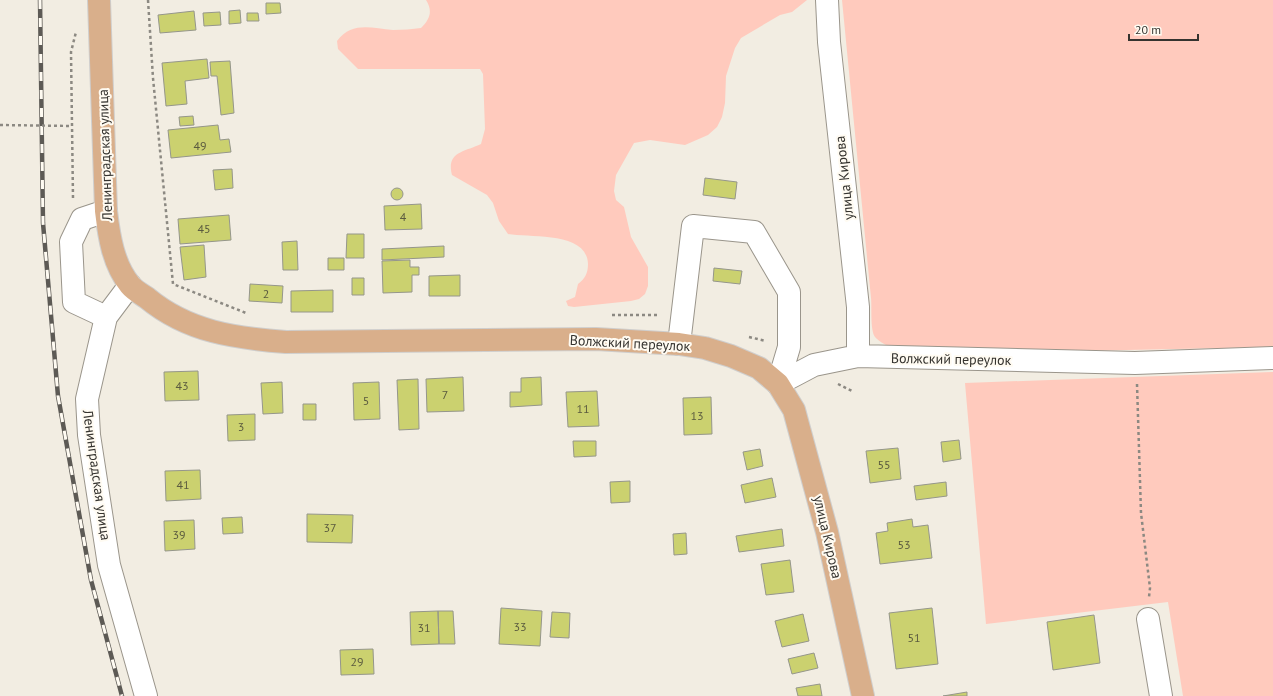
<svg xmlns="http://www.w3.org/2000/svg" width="1273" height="696" viewBox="0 0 1273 696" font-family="'PT Sans',sans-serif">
<rect width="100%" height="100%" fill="#f2ede2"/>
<path fill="#ffcabd" d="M426,0h381l-15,12 -12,3 -39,23 -6,10 -9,28 -1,27 -3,14 -5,10 -9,8 -23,10 -35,-5 -16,3 -18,32 -2,16 2,9 8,7 7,30 17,30v19l-3,8 -6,5 -8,2 -57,6 -6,-1 -2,-5 9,-4 3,-13c7,-5 10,-11 10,-20 -1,-33 -58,-26 -80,-30l-9,-13 -6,-18 -6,-8 -35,-20c-6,-23 12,-23 29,-31l4,-15 -2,-55 -3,-5h-122l-20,-20 -1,-8c15,-20 34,-13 56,-11 10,0 19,-1 28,-2 9,-9 12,-17 5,-28z
M842,0h431v347l-244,5 -135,-3c-6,-3 -15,-7 -19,-12 -5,-7 -3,-30 -4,-39z
M1273,372v324h-90l-15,-94 -182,22 -21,-241z"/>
<path fill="#cbd16f" stroke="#95968b" d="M266,3h14l1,10 -15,1z
M240,10l1,13 -12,1v-13z
M194,11l2,19 -36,3 -2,-18z
M220,12l1,13 -17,1 -1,-13z
M247,13h11l1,8h-12z
M207,59l2,19 -24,3 2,23 -21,2 -4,-43z
M230,61l4,52 -13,2 -4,-39h-6l-1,-14z
M193,116l1,9 -14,1 -1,-9z
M218,125l2,15 9,-1 2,13 -60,6 -3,-28z
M232,169l1,19 -18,2 -2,-20z
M705,178l32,4 -2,17 -32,-4z
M391 194a6 6 0 1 1 12 0a6 6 0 1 1-12 0Z
M421,204l1,25 -37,1 -1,-24z
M229,215l2,25 -51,4 -2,-25z
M347,234h17v24h-18z
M297,241l1,29h-15l-1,-28z
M204,245l2,32 -22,3 -4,-33z
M444,246v11l-62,3v-11z
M328,258h16v12h-16z
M410,260v7h9v8h-7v17l-29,1 -1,-32z
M714,268l28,3 -2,13 -27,-3z
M460,275v21h-31v-20z
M352,278h12v17h-12z
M250,284l33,2 -1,17 -33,-2z
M333,290v22h-42v-21z
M198,371l1,29 -34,1 -1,-29z
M463,377l1,34 -37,1 -1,-33z
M541,377l1,28 -32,2v-15h11v-14z
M418,379l1,50 -20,1 -2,-50z
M282,382l1,31 -20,1 -2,-31z
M379,382l1,37 -26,1 -1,-37z
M597,391l2,35 -31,1 -2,-35z
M711,397l1,37 -28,1 -1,-37z
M303,404h13v16h-13z
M255,414v26l-27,1 -1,-26z
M959,440l2,19 -18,3 -2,-20z
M573,441h23v15l-22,1z
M898,448l3,31 -31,4 -4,-32z
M760,449l3,17 -16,4 -4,-18z
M200,470l1,29 -35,2 -1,-30z
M772,478l4,19 -31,6 -4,-18z
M630,481v21l-19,1 -1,-21z
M946,482l1,14 -31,4 -2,-14z
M307,514l46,1 -1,28 -45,-1z
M242,517l1,16 -20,1 -1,-16z
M912,519l1,8 15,-2 4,33 -52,6 -4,-31 12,-2 -1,-8z
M194,520l1,29 -30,2 -1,-30z
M782,529l2,17 -45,6 -3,-16z
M686,533l1,21 -13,1 -1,-21z
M790,560l4,32 -28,3 -5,-31z
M501,608l41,3 -2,35 -41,-2z
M932,608l6,56 -42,5 -7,-56z
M438,611h15l2,33h-16z
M438,611l1,33 -28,1 -1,-33z
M552,612l18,1 -1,25 -19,-1z
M803,614l6,27 -27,6 -7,-26z
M1094,615l6,48 -47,7 -6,-48z
M373,649l1,25 -33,1 -1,-25z
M814,653l4,15 -26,6 -4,-15z
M820,684l2,12h-24l-2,-8z
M967,692v4h-24z"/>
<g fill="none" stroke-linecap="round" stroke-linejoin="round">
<defs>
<path id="minor" d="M827,0l2,42 29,265v49
M106,211l-24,8 -11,23 3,60 32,15
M130,285l-24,32 -19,82 2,36 20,130 37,131
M679,344l14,-118 61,6 35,60v55l-11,37
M778,384l36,-19 44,-9 277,7 138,-5
M1148,619l13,77"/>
<path id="major" d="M99,0l7,211c3,25 7,53 24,74 4,5 11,9 17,13 41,34 88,40 139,44l310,-3 83,5 26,4 26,8 28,12 19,16 16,26 33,122 36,164"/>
</defs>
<use href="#minor" stroke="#9a958b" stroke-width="24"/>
<use href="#major" stroke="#cfcecd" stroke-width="24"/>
<path stroke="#8c8982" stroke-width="2.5" stroke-dasharray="3 3" stroke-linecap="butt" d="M148,0l5,78 20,206 73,29
M73,198l-2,-146 5,-20
M612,315h47
M749,337l17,4
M838,384l14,7
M1137,384l4,129 9,75 -1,9"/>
<use href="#minor" stroke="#fff" stroke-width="22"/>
<use href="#major" stroke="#d9af8b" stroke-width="22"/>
<defs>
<path id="rail" d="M40,0l3,223 15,173 33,184 31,116"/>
</defs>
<use href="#rail" stroke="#5d5a55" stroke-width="4.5"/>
<use href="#rail" stroke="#fffbf2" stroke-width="3" stroke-dasharray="9" stroke-linecap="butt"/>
<path stroke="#8c8982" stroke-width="2.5" stroke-dasharray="3 3" stroke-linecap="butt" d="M0,125l72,1"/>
</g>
<g text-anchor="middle" stroke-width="4" stroke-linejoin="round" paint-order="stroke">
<g font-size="12" fill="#5a5a3f">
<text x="200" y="150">49</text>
<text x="403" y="221">4</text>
<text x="204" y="233">45</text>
<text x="266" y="298">2</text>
<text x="182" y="390">43</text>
<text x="445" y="399">7</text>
<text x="366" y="405">5</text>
<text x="583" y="413">11</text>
<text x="697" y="420">13</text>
<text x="241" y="431">3</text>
<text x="884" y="469">55</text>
<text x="183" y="489">41</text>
<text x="330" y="532">37</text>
<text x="179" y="539">39</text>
<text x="904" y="549">53</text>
<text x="520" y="631">33</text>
<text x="424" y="632">31</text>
<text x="914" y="642">51</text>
<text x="357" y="666">29</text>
</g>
<g font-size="14" fill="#35332f" stroke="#fffbf2">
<text transform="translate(105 155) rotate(-92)" y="5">Ленинградская улица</text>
<text transform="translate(844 178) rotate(-96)" y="5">улица Кирова</text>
<text transform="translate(630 343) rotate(3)" y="5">Волжский переулок</text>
<text transform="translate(951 359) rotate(1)" y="5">Волжский переулок</text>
<text transform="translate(97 475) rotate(82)" y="5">Ленинградская улица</text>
<text transform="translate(828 537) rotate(77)" y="5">улица Кирова</text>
</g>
</g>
<path d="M1129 34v6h69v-6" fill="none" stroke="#35332f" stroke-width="2"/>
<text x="1135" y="34" font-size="12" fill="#35332f" stroke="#fffbf2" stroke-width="3" paint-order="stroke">20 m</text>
</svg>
